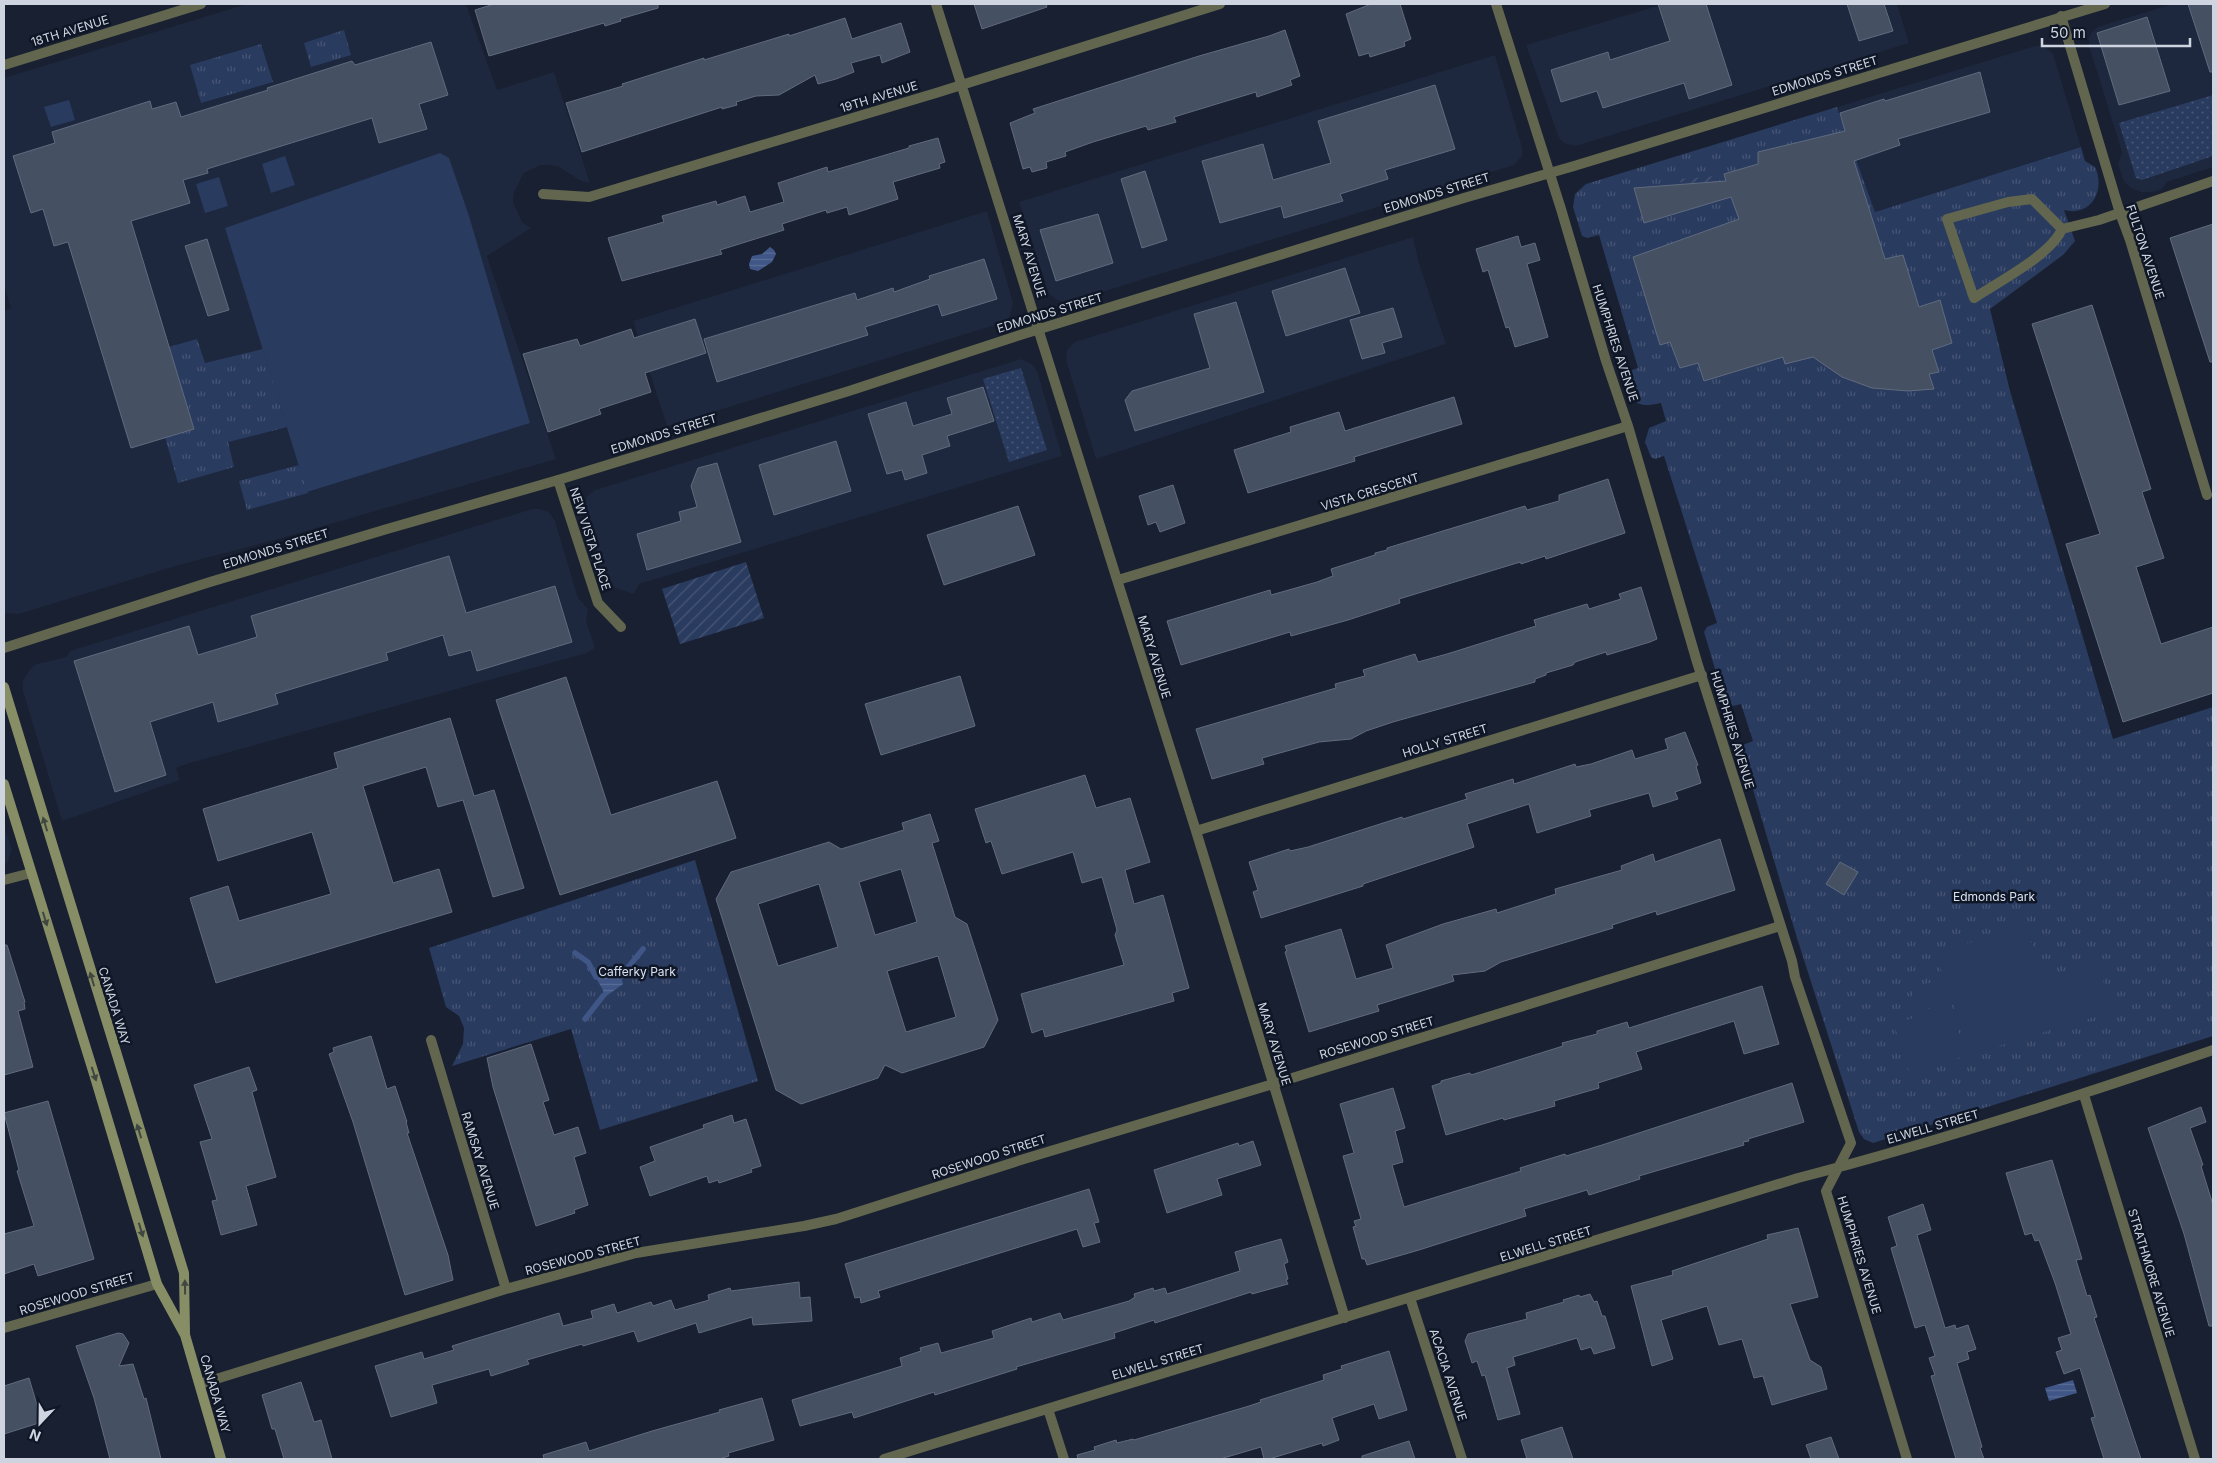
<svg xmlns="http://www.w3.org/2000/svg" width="2217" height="1463" viewBox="0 0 2217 1463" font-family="Inter,sans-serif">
<defs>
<pattern id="grass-dots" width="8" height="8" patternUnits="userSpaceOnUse" patternTransform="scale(1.25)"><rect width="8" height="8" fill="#2a3b60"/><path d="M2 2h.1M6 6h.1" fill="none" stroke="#485676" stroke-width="1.8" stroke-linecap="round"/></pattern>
<pattern id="park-tufts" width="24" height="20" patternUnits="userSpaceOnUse" patternTransform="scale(1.25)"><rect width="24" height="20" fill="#2a3b60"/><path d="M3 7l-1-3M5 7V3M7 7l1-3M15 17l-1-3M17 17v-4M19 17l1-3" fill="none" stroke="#485676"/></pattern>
<pattern id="garden-furrows" width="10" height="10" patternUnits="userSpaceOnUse" patternTransform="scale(1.25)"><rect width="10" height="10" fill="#2a3b60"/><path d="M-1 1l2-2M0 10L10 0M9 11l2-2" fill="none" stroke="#485676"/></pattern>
<pattern id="water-rules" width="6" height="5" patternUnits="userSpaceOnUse" patternTransform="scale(1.25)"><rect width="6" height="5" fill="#3f5687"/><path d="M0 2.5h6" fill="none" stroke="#5a6d98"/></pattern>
</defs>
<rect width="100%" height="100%" fill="#182031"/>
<path fill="#1d283e" d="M247,4h219l31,86 57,-18 36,111 -9,-2 -22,-14 -9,-2h-10l-16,8 -10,19 -1,10 9,20 9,6 -44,28 69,203 -281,81 -96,25 -160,49 -13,-1 -2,-2v-300l7,-3 -7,-23v-207z
M1664,4h233l12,39 -333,103 -12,-3 -5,-5 -33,-93z
M2172,4h41v163l-46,15 -5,7 -10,3h-11l-10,-4 -7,-6 -6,-18 4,-12 -33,-106v-8l3,-6 6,-5z
M2035,46h9l9,8 28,93 -206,65 -38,-105z
M1495,55l27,92v9l-8,9 -448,138 -9,-3 -8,-6 -30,-92z
M987,211l26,92 -3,13 -5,6 -338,104 -34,-105z
M1413,237l6,26 27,81 -350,115 -30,-99 1,-10 8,-8z
M1021,359l11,5 5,7 25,85 -423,128 -5,10 -19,-6 -19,-25 2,-10 -13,-50 2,-7 8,-6z
M532,509h7l10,3 6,9 23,77 10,11 -2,12 9,27 -8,5 -397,110 -14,5 4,12 -118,41 -39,-130v-11l8,-12 6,-4 29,-7 4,-6z
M4,826l8,24 -4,11 -4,4z"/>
<path fill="url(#grass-dots)" d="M2213,95v61l-71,24 -6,-2 -17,-55z
M1021,368l26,82 -38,12 -26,-83z"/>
<path fill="url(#park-tufts)" d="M344,30l7,25 -40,12 -7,-24z
M261,44l12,38 -72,21 -11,-38z
M1837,107l38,105 206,-65 4,14 10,6c11,23 -4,50 -31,43l11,31 -12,14 -73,54 20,82 103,348 100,-32v329l-340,107 -9,-4 -5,-7 -62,-194 -56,-189 2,-4 10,-4 -12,-37 -12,3 -8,-18 -17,-57 3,-5 10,-4 -53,-167 -9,3 -4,-2 -6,-15 4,-14 17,-7 -5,-18c-26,6 -31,-1 -35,-27l3,-5 9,-3 -39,-133 -12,3 -5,-2 -9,-29 2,-13 11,-10z
M197,339l8,24 58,-14 24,78 -59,15 6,25 -56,16 -13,-46 29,-9 -25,-81z
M299,465l9,28 -61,17 -8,-29z
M695,860l63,221 -158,49 -29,-101 -119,37 11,-22 1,-16 -5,-12 -13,-9 -17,-59z"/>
<path fill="url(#garden-furrows)" d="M1717,176v5l-36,3 -1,-5z
M746,562l18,56 -84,26 -18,-55z"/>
<path fill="#2a3b60" d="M69,100l6,20 -24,7 -7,-20z
M440,153l9,5 20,58 61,207 -223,69 -82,-264z
M285,156l10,29 -24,8 -9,-29z
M219,177l9,29 -23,7 -9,-29z
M2026,925l17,53 54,-16 16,49 -144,44 -17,-54 -35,11 -6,-24 33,-9 -8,-26z
M1952,1006l13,50 -56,17 -15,-49z"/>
<path fill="url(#water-rules)" d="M770,247l4,3 2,4 -4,8 -14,9 -8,-2 -1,-5 3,-8 10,-2z
M611,974l10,2 2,8 -18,13 -2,-1v-6l-7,-12 1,-2z
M2073,1380l4,13 -28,8 -4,-13z"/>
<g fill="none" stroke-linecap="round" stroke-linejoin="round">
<path stroke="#3f5687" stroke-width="5.5" d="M575,953l13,9 8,15
M621,976l22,-27
M585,1019l18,-23"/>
</g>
<path fill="#465063" stroke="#606b7f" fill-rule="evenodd" d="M494,4h164v4l-38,11 1,2 -16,5 -1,-3 -115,33 -14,-46z
M974,4h72l1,3 -65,22z
M1371,4h29l11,35 -7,3 1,4 -35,11 -1,-4 -10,3 -13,-42z
M1658,4h48l26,81 -43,14 -5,-16 -81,25 -6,-17 -36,11 -10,-32 57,-18 2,8 60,-19z
M1847,4h37l9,27 -34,10z
M2188,4h25v68h-3z
M2147,17l23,74 -51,14 -22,-72z
M845,18l7,21 49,-16 9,29 -28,11 -2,-8 -29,8 3,9 -18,7 -18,5 -3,-9 -36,20 -23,1 -20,6 1,3 -15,4v-2l-140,45 -16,-49 57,-17 -1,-2 82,-26v2l85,-26v2z
M1285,30l15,46 -10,4 2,5 -35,12 -1,-5 -82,25 2,5 -28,8 -2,-4 -53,16 -28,10 1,4 -20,6 1,6 -15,4 -2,-5 -7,2 -13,-46 25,-10 -2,-4 166,-53 70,-20z
M431,42l17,53 -29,9 8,25 -48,14 -7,-25 -165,51 1,4 -25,7 7,23 -59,18 63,208 -63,19 -63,-206 -14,4 -11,-37 -12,4 -18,-57 42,-13 -3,-11 98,-31 2,8 24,-7 5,15 87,-27 -1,-2 85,-27 3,4z
M1980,72l10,40 -92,27 2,6 -46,16 31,98 18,-4 16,52 21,-7 12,43 -20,7 7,22 -10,2 5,15 -26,2 -36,-3 -30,-11 -29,-20 -28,7 -2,-7 -79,24 -6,-18 -18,5 -10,-26 -10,3 -27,-88 106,-38 -8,-22 -87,26 -10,-35 92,-7 -2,-7 34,-10v-12l87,-21 -5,-18 44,-14 1,2z
M1435,85l20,64 -70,21 3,9 -48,15 3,7 -59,17 -3,-12 -61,17 -18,-62 61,-17 10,36 58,-17 -13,-42z
M938,138l7,24 -6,2 1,4 -47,14 5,17 -49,16 -2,-8 -20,6 -1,-3 -44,14 2,6 -64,20 2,4 -100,27 -14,-43 56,-16 -2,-6 54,-15 1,4 28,-9 5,16 34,-10 -6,-19 49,-16 1,5 81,-24v-2z
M1145,171l22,69 -25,8 -21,-69z
M1098,214l15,49 -57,18 -16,-51z
M2213,224v138h-3l-40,-124z
M1518,236l3,11 14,-4 5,17 -13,4 21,73 -33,10 -6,-20 -3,1 -18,-58 -5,2 -7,-23z
M207,239l22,71 -21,6 -23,-70z
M984,259l13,40 -55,17 -4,-12 -73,23 3,8 -151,47 -13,-43 151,-46 2,7 36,-12 1,4 36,-13 -1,-3z
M1345,268l15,45 -74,23 -14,-45z
M1236,302l28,90 -129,39 -10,-31 7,-9 78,-23 -16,-54z
M2092,305l59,184 -9,3 22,66 -28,9 25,77 52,-17v66l-90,29 -57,-178 34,-10 -68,-210z
M1393,308l9,29 -20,6 3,10 -23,6 -12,-39z
M695,319l11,34 -61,20 6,19 -52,17 2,5 -53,18 -25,-78 54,-15 3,7 51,-17 3,9z
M983,387l11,34 -47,15 3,10 -28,9 5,18 -22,7 -3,-10 -15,4 -19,-60 38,-12 7,24 39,-12 -5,-16z
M1454,397l8,27 -108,33 1,4 -107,32 -14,-43 57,-18 -1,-5 49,-15 6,19z
M836,441l15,50 -77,24 -15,-50z
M717,463l24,79 -94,28 -10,-36 44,-13 -2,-9 18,-5 -6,-21 7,-18z
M1608,479l17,54 -79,26 -1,-3 -24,8v-2l-4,1 -118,36 1,4 -52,17 -57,16 -1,-4 -109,33 -14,-44 103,-31 1,5 46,-13 16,-6 -2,-7 44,-14v-2l12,-3v-2l138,-42 2,4 32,-9v-6z
M1173,485l12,38 -25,9 -4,-10 -8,3 -9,-29z
M1018,506l17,49 -91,30 -17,-50z
M449,556l17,57 89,-27 17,56 -95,29 -6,-21 -22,6 -6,-21 -57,18 2,7 -113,34 3,10 -60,18 -5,-20 -63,20 16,53 -51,17 -41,-131 115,-35 9,29 59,-18 -6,-21z
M1641,587l16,52 -7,3 -43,13 -1,-3 -31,10 -2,3 -27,8v2l-11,4v3l-142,40 -27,9 -15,8 -32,3 -57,16 2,6 -52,15 -16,-50 140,-41 -1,-4 30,-8 -2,-6 52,-16 3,8 29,-8 89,-28 -2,-6 53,-16 2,5 32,-10 -2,-5z
M960,676l15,50 -94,29 -16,-51z
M566,677l45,138 106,-34 19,57 -176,57 -64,-195z
M450,718l24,78 20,-6 30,98 -31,9 -30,-97 -25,7 -12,-40 -63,19 30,97 46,-14 13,43 -236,71 -26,-85 38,-12 11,35 92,-27 -19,-62 -94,29 -15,-52 135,-41 -4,-15z
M1685,732l13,33 -2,1 5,17 -26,9 3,7 -25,8 -4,-14 -60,17 2,6 -54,17 -8,-29 -62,20 7,23 -111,37v2l-102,32 -8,-26 5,-2 -9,-28 40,-13 1,2 18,-4 94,-30 1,2 64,-20 -2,-5 48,-15 1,5 61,-20 1,3 15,-3 41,-14 3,9 33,-10 -3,-10z
M1085,775l11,33 34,-10 20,64 -25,8 9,34 29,-9 26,93 -17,5 2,8 -129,36 -2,-8 -11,4 -11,-39 103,-29 -9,-30 2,-5 -15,-53 -20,6 -9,-31 -71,22 -11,-33 -5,2 -11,-34z
M930,814l9,27 -7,2 23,74 12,7 31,96 -14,27 -82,26 -17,-8 -7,13 -77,26 -25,-14 -60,-191 15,-27 98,-30 12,7 63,-19 -2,-7zM901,869l16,53 -42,13 -16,-53zM819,884l19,63 -60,19 -20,-62zM938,956l18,61 -50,15 -19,-61z
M1720,839l15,51 -78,25 -1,-4 -44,14 1,3 -112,34 -16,9 -33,4 2,6 -77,24 2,6 -70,21 -24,-80 2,-1 -2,-5 56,-17 15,50 37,-11 -7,-23 57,-21 53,-15 1,4 59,-19 -1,-5 67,-19 -1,-4 32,-12 2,8z
M1840,862l18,10 -14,23 -18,-11z
M4,945h3l18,57h-1l1,7 -7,2 15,56 -29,8z
M1762,986l17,58 -35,10 -10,-33 -98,31 6,17 -44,14 1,5 -45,13 1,5 -51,14 -1,-2 -57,17 -14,-49 9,-3v-2l29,-8 1,2 92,-29 -1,-3 35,-9v-3l30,-9 2,6z
M371,1036l16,53 8,-3 12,36h-1l3,11h-2l41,122 5,25 -48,15 -52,-173 -24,-68 5,-2 -1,-4z
M531,1044l18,56 -6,2 11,33 24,-8 8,26 -12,4 14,48 -14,5 1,3 -39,13 -43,-139 -6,-29z
M249,1067l8,23 -5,2 24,85 -30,9 11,39 -36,10 -9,-34 5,-1 -17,-58 12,-3 -18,-54z
M1792,1083l12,39 -56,17 1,2 -6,1 1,3 -105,31 1,3 -51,16 -2,-5 -63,19 2,7 -107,34 -52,15 -2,-6h-3l-9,-32 3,-1 -2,-5 7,-2 -18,-63 11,-3 -14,-49 53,-16 12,40 -10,3 8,31 -11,3 12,42 117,-36 -1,-3 45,-14 1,2 36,-11z
M48,1101l46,158 -56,17 -4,-12 -30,10v-40l30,-8 -17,-55 2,-1 -15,-57z
M2201,1107l5,15 -16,6 13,37 -2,1 12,39v121h-4l-25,-92 -36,-106z
M732,1115l2,8 12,-4 15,47 -10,3 1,3 -33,11 -1,-3 -9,3 -2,-7 -57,20 -10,-29 15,-6 -5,-14 54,-19 -1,-3z
M1253,1141l8,24 -44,14 5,16 -55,18 -13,-43 84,-27 1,3z
M2052,1160l30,99 -6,1 11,36 3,-1 7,22 -3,1 47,141h-37l-13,-41 4,-1 -15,-49 -16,6 -8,-22 6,-2 -4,-12 13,-4 -16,-51 -16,-43 -4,1 -3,-8 -7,2 -19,-62z
M1089,1189l10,33 -5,1 6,19 -17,5 -6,-18 -199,62 2,6 -19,6 -1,-6 -5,1 -10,-34z
M1923,1204l8,26 -14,5 28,93 10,-3 1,4 12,-4 8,24 -9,3 2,7 -12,4 25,84 -2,1 4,11h-28l-25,-83 4,-1 -6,-17 6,-2 -10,-31 -10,3 -24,-80 6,-2 -9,-29z
M1798,1228l20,69 -28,7 20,56 11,7 6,22 -55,16 -9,-29 -9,2 -12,-39 -23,6 -12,-39 -46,14 12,39 -21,7 -21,-80 42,-11 -1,-4 96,-32 -1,-4z
M1281,1239l7,23 -4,2 4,15 -2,1 2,4 -36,10 -1,-2 -96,31 -1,-3 -40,13 1,5 -99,29 1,2 -82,26 -1,-3 -80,26 -2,-6 -52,14 -8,-26 110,-34 -2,-8 21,-7 -1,-3 18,-5 3,10 53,-15 -2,-7 39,-13 1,4 28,-9 3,7 66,-19 6,-4 -1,-3 19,-6 1,3 11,-3 2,6 73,-23 -5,-19z
M799,1282l1,16 10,-1 2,24 -59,4 -1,-8 -53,16 -3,-10 -58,19 -4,-11 -51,15 -1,-2 -55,16 2,4 -38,12 -2,-7 -57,16 5,18 -46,14 -16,-51 47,-14 2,7 30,-9 -2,-4 107,-33 4,13 30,-8 -2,-7 23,-7 3,9 34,-11 2,4 18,-6 4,10 34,-10 -1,-5 22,-7 1,3z
M1590,1294l4,8 3,-1 5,15h3l10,32 -21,6 -3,-7 -10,3 -4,-12 -64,19 2,8 -8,3 13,46 -22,6 -13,-45 -3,1 -5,-15 -5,2 -7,-22 3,-7 59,-15 -1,-6 38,-11 -1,-2 16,-5 1,2z
M118,1333l5,1 6,9 -10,23 14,-2 11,35 2,-1 15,61h-51l-16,-61 -18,-52z
M1389,1351l18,59 -28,9 -5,-15 -42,14 7,22 -16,6 -1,-3 -53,16h-5l-3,-12 -41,12h-142l-1,-4 18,-5 -1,-3 22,-7 1,3 16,-4 1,1 115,-34 12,-4 -1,-2 64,-20 -1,-5 19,-6 -1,-3z
M29,1378l13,44 -38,12v-48z
M301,1382l13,40 7,-2 11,39h-48l-9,-30h-3l-10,-34z
M762,1398l12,42 -46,13 1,3 -10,3h-175l-1,-4 43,-13 3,9 63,-20 68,-19 -1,-2z
M1562,1427l11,32h-46l-6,-19z
M1831,1437l8,22h-28l-5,-14z
M1409,1441l6,18h-53v-3z"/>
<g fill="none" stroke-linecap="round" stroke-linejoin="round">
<path stroke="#62664e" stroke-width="10" d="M936,4l260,827 149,487
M1496,4l65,205 45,152 22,65 69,236 95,299 3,16 56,166 -25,48 81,268
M2061,16l59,197 10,27 77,255
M4,65l197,-61
M543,194l46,3 347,-104 284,-89
M2032,199l30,30c-11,26 -64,53 -88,69l-27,-79 61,-17z
M2062,229l37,-9 114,-39
M558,480l40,123 23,24
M1118,580l510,-154
M1196,831l506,-156
M4,880l27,-7
M431,1040l75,249
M2084,1095l111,364
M1410,1298l52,161
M4,1328l153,-44
M200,1384l306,-95 130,-36 168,-27 32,-7 188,-60 249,-75 507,-158
M1048,1409l16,50
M884,1459l914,-281c140,-36 278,-81 415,-128"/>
<path stroke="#62664e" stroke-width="10" d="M4,648l206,-66 177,-53 171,-49 291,-89 168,-55 447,-138 110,-32 531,-162"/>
<path stroke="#878e66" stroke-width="10" d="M4,687l180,586 1,61
M4,784l90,290 63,210 28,51 36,124"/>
</g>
<defs><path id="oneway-solid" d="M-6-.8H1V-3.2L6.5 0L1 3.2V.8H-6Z" transform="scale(1.25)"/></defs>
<g fill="#3f4740">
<use href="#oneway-solid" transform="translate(45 824) rotate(-107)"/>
<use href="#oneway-solid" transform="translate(45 919) rotate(73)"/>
<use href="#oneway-solid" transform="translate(92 979) rotate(-107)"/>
<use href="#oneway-solid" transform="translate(94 1074) rotate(72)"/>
<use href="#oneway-solid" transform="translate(139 1131) rotate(-107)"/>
<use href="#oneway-solid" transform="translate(141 1230) rotate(73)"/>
<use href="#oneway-solid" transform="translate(185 1287) rotate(-91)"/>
</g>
<g text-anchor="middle" stroke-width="5" stroke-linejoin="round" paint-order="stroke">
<g font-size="12" fill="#cfd5e0" stroke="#0f1727">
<text transform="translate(70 31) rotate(-17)" y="4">18TH AVENUE</text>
<text transform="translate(1825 76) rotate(-17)" y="4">EDMONDS STREET</text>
<text transform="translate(879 97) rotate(-17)" y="4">19TH AVENUE</text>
<text transform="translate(1437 193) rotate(-17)" y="4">EDMONDS STREET</text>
<text transform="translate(2145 252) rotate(72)" y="4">FULTON AVENUE</text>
<text transform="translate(1029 256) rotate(73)" y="4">MARY AVENUE</text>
<text transform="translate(1050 313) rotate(-17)" y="4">EDMONDS STREET</text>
<text transform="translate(1615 343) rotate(72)" y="4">HUMPHRIES AVENUE</text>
<text transform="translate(664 434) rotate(-17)" y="4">EDMONDS STREET</text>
<text transform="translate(1370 492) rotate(-17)" y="4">VISTA CRESCENT</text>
<text transform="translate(590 539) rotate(72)" y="4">NEW VISTA PLACE</text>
<text transform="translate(276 549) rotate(-17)" y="4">EDMONDS STREET</text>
<text transform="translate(1154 657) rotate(73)" y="4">MARY AVENUE</text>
<text transform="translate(1732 730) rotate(73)" y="4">HUMPHRIES AVENUE</text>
<text transform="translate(1445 741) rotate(-17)" y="4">HOLLY STREET</text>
<text transform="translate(114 1006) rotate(73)" y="4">CANADA WAY</text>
<text transform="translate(1377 1038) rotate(-17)" y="4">ROSEWOOD STREET</text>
<text transform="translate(1274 1044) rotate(73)" y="4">MARY AVENUE</text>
<text transform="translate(1933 1127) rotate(-16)" y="4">ELWELL STREET</text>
<text transform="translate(989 1157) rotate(-18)" y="4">ROSEWOOD STREET</text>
<text transform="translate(480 1161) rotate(73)" y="4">RAMSAY AVENUE</text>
<text transform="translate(1546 1244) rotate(-17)" y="4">ELWELL STREET</text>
<text transform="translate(1859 1255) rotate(73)" y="4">HUMPHRIES AVENUE</text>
<text transform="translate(583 1256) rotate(-15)" y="4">ROSEWOOD STREET</text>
<text transform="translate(2151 1273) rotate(73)" y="4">STRATHMORE AVENUE</text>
<text transform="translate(77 1294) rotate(-17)" y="4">ROSEWOOD STREET</text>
<text transform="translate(1158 1362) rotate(-17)" y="4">ELWELL STREET</text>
<text transform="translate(1448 1375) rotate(72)" y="4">ACACIA AVENUE</text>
<text transform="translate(215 1394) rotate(74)" y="4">CANADA WAY</text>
</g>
<g font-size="12" fill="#dae2f1" stroke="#0f1727">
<text x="1994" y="901">Edmonds Park</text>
<text x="637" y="976">Cafferky Park</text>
</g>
</g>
<rect width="2217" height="1463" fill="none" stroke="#cfd5e0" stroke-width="10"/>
<g transform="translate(40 1423) rotate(202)" stroke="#0f1727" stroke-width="4" paint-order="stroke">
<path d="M0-4L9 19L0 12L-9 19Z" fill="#cfd5e0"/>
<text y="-8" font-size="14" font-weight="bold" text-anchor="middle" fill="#cfd5e0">N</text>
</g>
<path d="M2042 38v8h148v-8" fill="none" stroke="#cfd5e0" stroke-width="2.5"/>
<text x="2050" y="38" font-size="15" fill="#cfd5e0" stroke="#0f1727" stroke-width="4" paint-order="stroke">50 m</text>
</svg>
